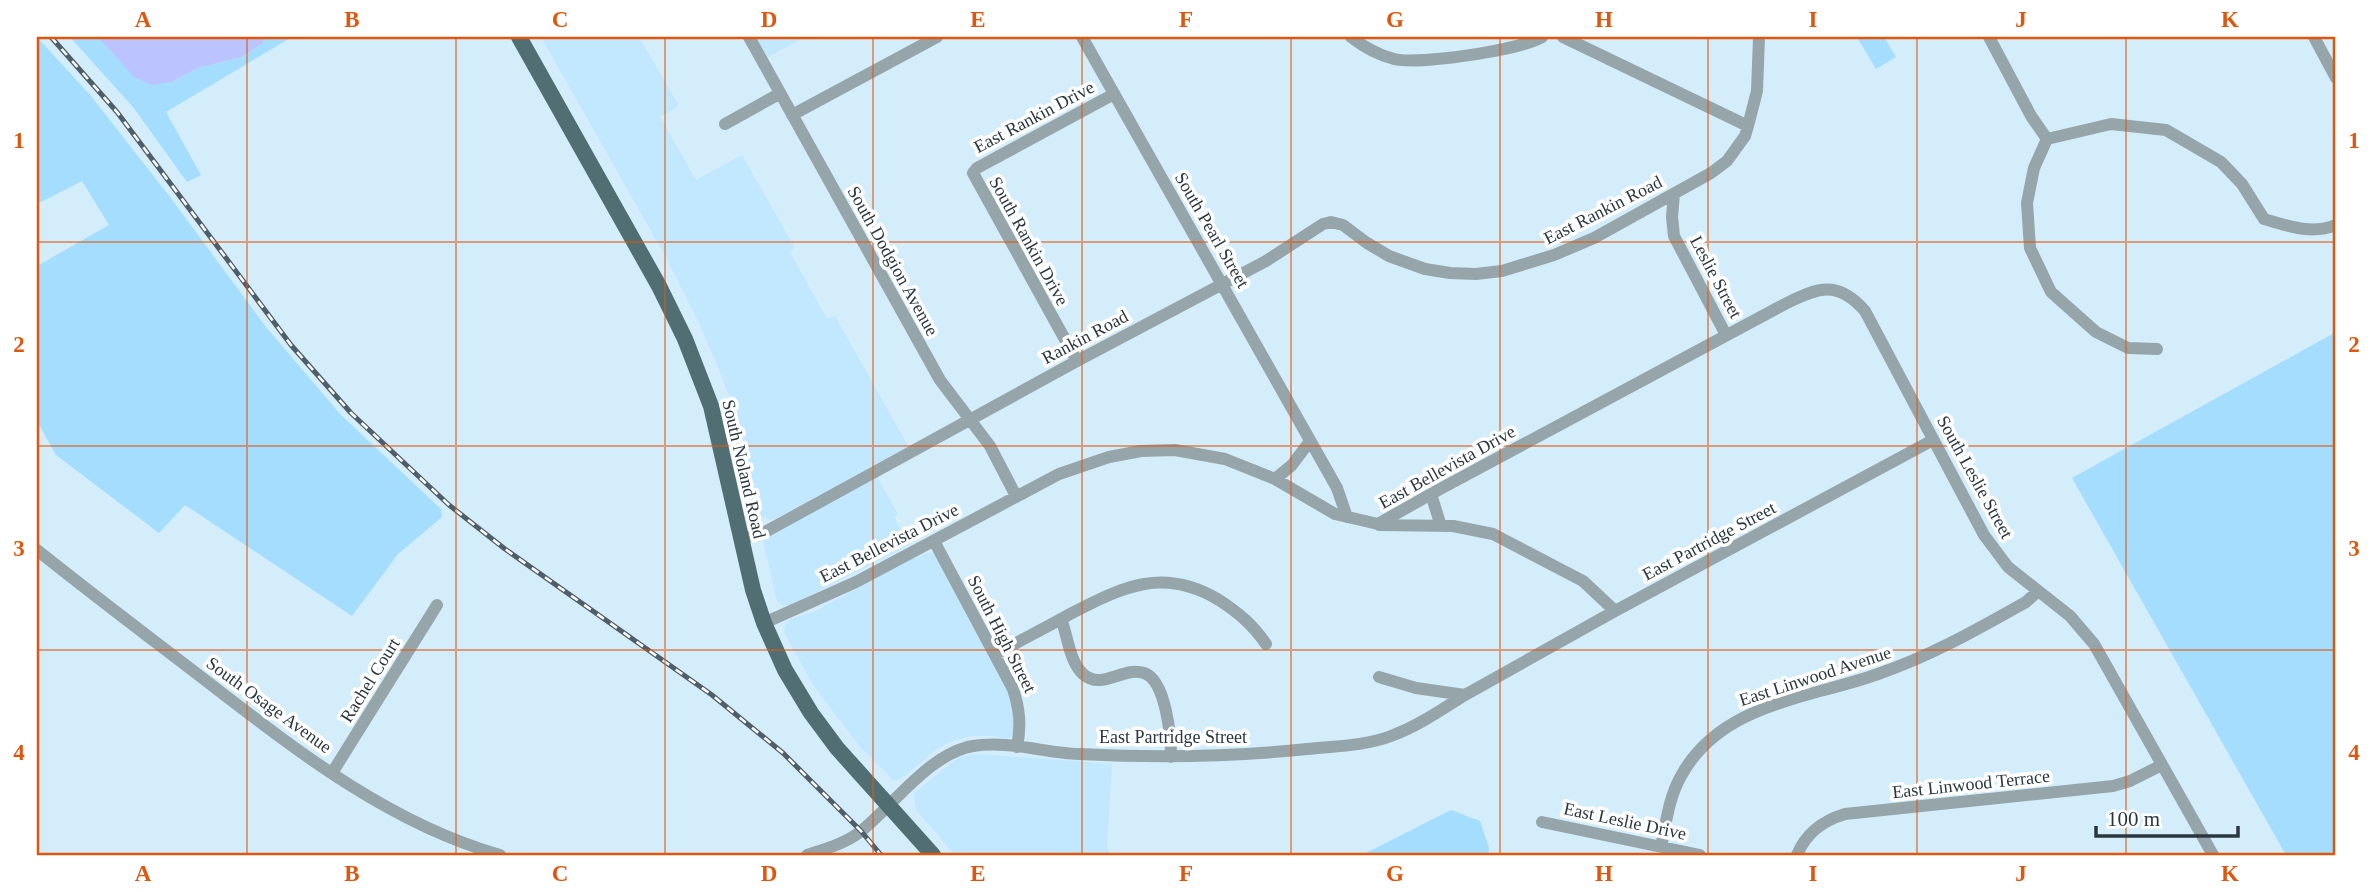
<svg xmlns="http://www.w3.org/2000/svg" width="2373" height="892" viewBox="0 0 2373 892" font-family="'Times New Roman',serif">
<rect width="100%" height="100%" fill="#d4edfb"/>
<path fill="#c1e8fe" d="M541,37h98l40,69 -19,11 36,63 46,-25 53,93 -5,4 37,67 8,-3 73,130 -131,72 -7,2 -9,-4 -22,-93 -17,-46 -23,-54 -35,-69z
M755,37h50l-39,21z
M876,475l22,39 -4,3 15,28 -118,60h-8l-6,-4 -14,-59 2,-4z
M931,552l6,3 58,108 20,44 -1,29 -7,3 -15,-3h-22l-21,6 -13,8 -29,24 -7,5 -7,1 -33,-33 -47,-62 -29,-53 1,-7 6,-6 24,-8 97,-52z
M980,754l132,10 -5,82 3,9h-155l-39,-45 -2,-17 45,-36z"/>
<path fill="#a4ddfd" d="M37,37l54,59 79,101 96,130 75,88 100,94 1,8 -44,37 -46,62 -167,-111 -26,28 -103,-78 -19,-34v-155l72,-41 -27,-44 -45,23z
M70,37h28l36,39 38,6 26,-14 44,-11 21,-14v-6h29l-126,75 35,63 -14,7 -54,-75z
M1857,37h27l12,20 -20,12z
M2336,332v523h-50l-214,-377z
M1451,810l29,11 9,27 -1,7h-133h7z"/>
<path fill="#bbc4fe" d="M98,37h165v6l-21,14 -44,11 -26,14 -20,3 -18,-8z"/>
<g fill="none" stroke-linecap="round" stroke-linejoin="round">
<path stroke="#96a5a9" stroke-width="12" d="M749,37l191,343 50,66 26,50
M1082,37l255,451 10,29
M1351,37c13,10 27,18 43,22 25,6 126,-9 148,-22
M1563,37l185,89
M1989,37l42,79 16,23
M2314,37l22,41
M792,115l145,-78
M725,124l54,-30
M2047,139l64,-15 55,6 55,32 21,22 22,35c25,7 47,16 72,6
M2047,139l-13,29 -7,35 3,45 21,44 45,40 32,16 29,1
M1674,194l-2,23 2,19 52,99
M1077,361l-104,-188 4,-5 137,-74
M1275,479l17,-14 18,-24
M1431,494l10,32
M1379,525l74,1 40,8 90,47 32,30
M741,539l24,-7 312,-171 189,-100 57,-37 8,-2 12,3 24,18 22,13 36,13 25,4 26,1 26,-3 52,-16 40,-17 117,-65 16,-12 18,-25 3,-10 9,-35 2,-54
M934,541l79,148c7,21 8,37 4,58
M37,550c55,44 112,87 168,130 91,70 183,143 295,175
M1061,619c7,17 8,42 22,55 19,17 40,-8 61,-1 22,7 27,64 27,84
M764,623l92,-41 203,-108 50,-17 32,-6 34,-1 50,9 50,20 60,35 43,10 62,-35 345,-185c33,-17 53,-24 80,7l119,224 24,32 62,49 24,28 119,211
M996,654c25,-14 51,-27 76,-41 52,-27 92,-46 147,-13 20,13 34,25 47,44
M1379,677l37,11 49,7 150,-84 318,-171
M332,773l105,-168
M1542,822l158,33
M1661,847c5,-24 8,-50 20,-71 40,-73 127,-77 197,-102 53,-18 100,-45 148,-72l12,-11
M807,855c18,-6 37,-11 53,-23 33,-26 70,-79 113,-86 34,-6 72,7 106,8 76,4 152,3 228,-5 28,-3 58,-3 84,-13 27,-10 50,-26 74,-41
M1797,855c9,-22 25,-34 48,-41l268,-28 17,-5 32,-16"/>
<path stroke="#516e73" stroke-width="16" d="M519,37l140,249 26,53 26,67 42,184 11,33 21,47 26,43 26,35 96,107"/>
<defs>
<path id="rail" d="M51,37l66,75 174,233 60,68 98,92 56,44 207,146 71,58 78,78 20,24"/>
</defs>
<use href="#rail" stroke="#505e67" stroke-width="5"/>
<use href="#rail" stroke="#fff" stroke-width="2.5" stroke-dasharray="8" stroke-linecap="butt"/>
</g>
<path fill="none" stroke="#df570e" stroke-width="2" stroke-opacity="0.55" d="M247,37v818M456,37v818M665,37v818M873,37v818M1082,37v818M1291,37v818M1500,37v818M1708,37v818M1917,37v818M2126,37v818M37,242h2299M37,446h2299M37,650h2299"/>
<g text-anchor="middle" stroke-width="7" stroke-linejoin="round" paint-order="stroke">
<g font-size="18" fill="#2b373e" stroke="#fff">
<text transform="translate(1034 117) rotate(-28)" y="6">East Rankin Drive</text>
<text transform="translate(1603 210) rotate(-27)" y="6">East Rankin Road</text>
<text transform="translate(1212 230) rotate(60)" y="6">South Pearl Street</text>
<text transform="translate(1029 241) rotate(61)" y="6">South Rankin Drive</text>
<text transform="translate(893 261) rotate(61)" y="6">South Dodgion Avenue</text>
<text transform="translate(1716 277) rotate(62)" y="6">Leslie Street</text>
<text transform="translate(1085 337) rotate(-28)" y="6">Rankin Road</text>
<text transform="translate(1447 467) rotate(-29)" y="6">East Bellevista Drive</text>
<text transform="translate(744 469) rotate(77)" y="6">South Noland Road</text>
<text transform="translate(1975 477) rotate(61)" y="6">South Leslie Street</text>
<text transform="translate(1709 541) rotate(-28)" y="6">East Partridge Street</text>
<text transform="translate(889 543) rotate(-27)" y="6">East Bellevista Drive</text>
<text transform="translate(1002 634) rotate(63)" y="6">South High Street</text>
<text transform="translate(1815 676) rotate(-18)" y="6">East Linwood Avenue</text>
<text transform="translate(370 680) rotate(-58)" y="6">Rachel Court</text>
<text transform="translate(269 705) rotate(36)" y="6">South Osage Avenue</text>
<text x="1173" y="743">East Partridge Street</text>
<text transform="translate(1971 784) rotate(-6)" y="6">East Linwood Terrace</text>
<text transform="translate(1625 821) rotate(12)" y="6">East Leslie Drive</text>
</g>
</g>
<rect width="2373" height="892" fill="none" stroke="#ffffff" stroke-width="77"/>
<path d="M2096 826v10h142v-10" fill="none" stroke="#2b373e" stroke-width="3.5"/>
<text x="2107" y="826" font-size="21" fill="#2b373e" stroke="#ffffff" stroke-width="5" paint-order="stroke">100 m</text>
<rect x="38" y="38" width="2296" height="816" fill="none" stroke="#df570e" stroke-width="2.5"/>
<g font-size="23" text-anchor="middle" font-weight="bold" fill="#df570e">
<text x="143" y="27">A</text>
<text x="352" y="27">B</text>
<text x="560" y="27">C</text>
<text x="769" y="27">D</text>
<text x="978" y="27">E</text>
<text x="1186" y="27">F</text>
<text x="1395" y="27">G</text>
<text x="1604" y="27">H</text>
<text x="1813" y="27">I</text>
<text x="2021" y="27">J</text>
<text x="2230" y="27">K</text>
<text x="19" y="148">1</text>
<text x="2354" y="148">1</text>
<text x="19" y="352">2</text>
<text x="2354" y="352">2</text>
<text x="19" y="556">3</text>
<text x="2354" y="556">3</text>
<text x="19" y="760">4</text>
<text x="2354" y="760">4</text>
<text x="143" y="881">A</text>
<text x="352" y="881">B</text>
<text x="560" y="881">C</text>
<text x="769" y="881">D</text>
<text x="978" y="881">E</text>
<text x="1186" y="881">F</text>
<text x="1395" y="881">G</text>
<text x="1604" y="881">H</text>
<text x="1813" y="881">I</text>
<text x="2021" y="881">J</text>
<text x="2230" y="881">K</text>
</g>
</svg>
